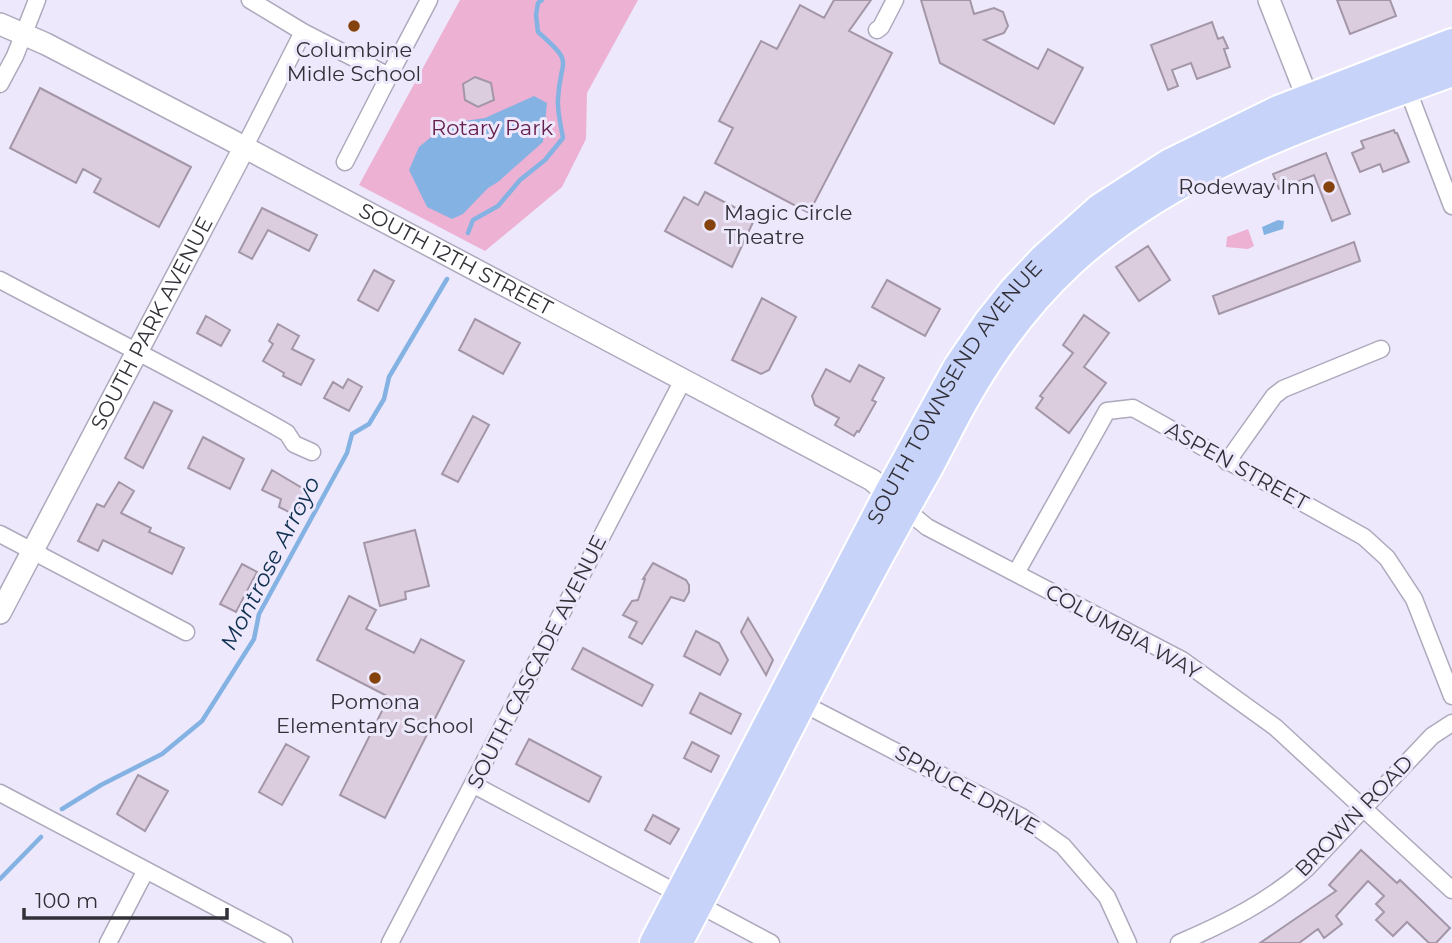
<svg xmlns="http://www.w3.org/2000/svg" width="1452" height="943" viewBox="0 0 1452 943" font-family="Montserrat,sans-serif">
<rect width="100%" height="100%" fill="#ede8fc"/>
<path fill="#edb1d4" d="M460,0h178l-51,93 -1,46 -24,48 -77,64 -126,-66z
M1248,229l6,17 -6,3 -22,-2 1,-10z"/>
<path fill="#84b2e2" d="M534,96l13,7 -4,39 -45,40 -10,6 -25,26 -11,5 -25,-12 -18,-37 10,-23 17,-14 22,-11 27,-4z
M1278,220l6,1 -1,8 -19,6 -2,-8z"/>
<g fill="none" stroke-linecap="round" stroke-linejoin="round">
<path stroke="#84b2e2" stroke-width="4.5" d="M468,233l5,-13 25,-14 22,-26 25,-20 18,-22c-2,-12 -6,-27 -5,-39 2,-42 18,-34 -20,-67l-2,-17 2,-12 4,-3
M62,809l39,-24 61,-31 40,-33 52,-82 5,-25 88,-161 5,-19 17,-10 15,-25 5,-22 58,-98
M0,879l41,-42"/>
</g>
<path fill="#dbcdde" stroke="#a396a6" stroke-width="2" d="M834,0h37l-22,31 43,22 -83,160 -94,-50 18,-35 -14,-7 42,-80 16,8 23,-44 24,13z
M921,0h49l4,14 20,-6 9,4 5,14 -4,7 -20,7 54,29 10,-20 35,19 -29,56 -114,-61z
M1337,0h53l6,16 -46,18z
M1212,22l6,17 5,-2 5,11 -4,1 6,18 -33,12 -6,-16 -19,7 6,16 -10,4 -17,-45z
M475,77l16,6 3,17 -16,7 -13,-7 -2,-16z
M40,88l151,79 -32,60 -65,-35 7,-13 -18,-10 -7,14 -66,-35z
M1394,130l1,3h2l12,29 -26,10 -3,-8 -20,8 -8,-19 12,-5 -3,-7z
M1326,153l24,61 -18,7 -18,-46 -35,14 -6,-15z
M705,192l50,26 -23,49 -67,-36 19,-34 14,8z
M262,208l55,27 -8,16 -41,-21 -16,29 -13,-7z
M1354,242l6,19 -141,53 -6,-18z
M1148,246l22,34 -31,21 -23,-34z
M374,270l20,11 -16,30 -20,-11z
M887,280l53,29 -15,27 -53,-29z
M762,298l34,19 -27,53 -8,4 -29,-14z
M1084,315l25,18 -25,34 22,16 -37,50 -33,-25 7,-10 -3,-2 33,-43 -10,-8z
M206,316l24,14 -9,16 -24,-13z
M475,319l45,24 -17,31 -44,-24z
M278,324l21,12 -7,13 22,11 -13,25 -18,-9 1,-3 -21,-12 10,-17 -4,-3z
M859,365l25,13 -12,22 4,2 -17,30 -2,-1 -3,5 -19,-11 4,-7 -24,-13 -3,-9 14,-27 24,13z
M348,379l14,8 -13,24 -25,-13 9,-16 10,6z
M154,402l18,9 -29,57 -18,-10z
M473,416l16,9 -31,57 -16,-8z
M203,437l41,22 -14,30 -42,-21z
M272,470l35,21 -12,24 -16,-8 2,-8 -19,-9z
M119,482l15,9 -13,22 30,15 -2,4 35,16 -12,26 -69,-34 -5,11 -20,-10 19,-37 7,3z
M415,530l14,56 -24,6 1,7 -26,7 -16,-63z
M653,563l33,17 3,5v7l-5,9 -13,-4 -29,47 -13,-7 8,-15 -14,-7 9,-14 6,-1 7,-21h-2z
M242,564l15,8 -21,40 -16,-8z
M349,596l27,14 -10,19 48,24 7,-14 43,22 -79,157 -45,-23 49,-98 -72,-37z
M748,618l25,42 -7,15 -25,-43z
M696,631l23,12 9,17 -8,15 -36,-19z
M583,648l70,37 -11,21 -70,-37z
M700,693l41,21 -10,20 -41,-21z
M529,739l72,38 -12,25 -73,-38z
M692,742l27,14 -8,16 -27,-14z
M286,744l23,13 -27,48 -23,-13z
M138,775l30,16 -23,40 -28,-17z
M653,815l26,14 -9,15 -25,-14z
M1361,850l36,33 3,-3 50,48 -14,15h-7l-22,-21 -14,14 -17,-16 8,-8 -8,-8 8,-8 -16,-15 -32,35 6,8 -18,14 -6,-9 -19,14h-39l76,-52 -7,-6z"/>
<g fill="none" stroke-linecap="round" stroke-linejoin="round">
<defs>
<path id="minor" d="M250,0l53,32 86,44 -44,86
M877,30l4,-3 14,-27
M389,76l40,-76
M0,84l15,-28 22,-56
M1407,88l45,118
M244,148l59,-116
M0,280c96,51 193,99 287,153l7,11 18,8
M1227,462l47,-66 9,-7 98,-40
M904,508l23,19 255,133 93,67 177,163
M0,534l186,98
M1016,573l91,-162 26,-3 231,129 23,21 27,41 38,97
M802,703l220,114 41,29 44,51 21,46
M474,785l297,158
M0,793l284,150
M108,943l38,-73
M390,943l293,-563
M1179,943c47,-20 89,-41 128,-75l125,-132 20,-13"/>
<g id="tertiary">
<path d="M1269,0l44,112"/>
<path id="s1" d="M0,24l46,20 181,94 645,342 25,22"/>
<path id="s2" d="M0,613l244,-465"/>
</g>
<g id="trunk">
<path id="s3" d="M654,943l234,-449 69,-126 32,-47 24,-30 30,-32 57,-51 70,-45 108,-53 174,-67"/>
<path d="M678,943c83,-157 160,-317 248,-471 14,-25 26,-51 40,-75 28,-49 64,-97 105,-135 107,-98 248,-141 381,-190"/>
</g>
</defs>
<use href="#minor" stroke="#aea9bc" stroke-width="19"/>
<use href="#tertiary" stroke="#aea9bc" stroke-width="24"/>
<use href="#trunk" stroke="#fff" stroke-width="32"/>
<use href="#minor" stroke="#fff" stroke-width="16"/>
<use href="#tertiary" stroke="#fff" stroke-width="21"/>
<use href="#trunk" stroke="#c8d3fa" stroke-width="28"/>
</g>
<g fill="#84430d" stroke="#ede8fc" stroke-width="2.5">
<circle cx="354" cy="26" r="7"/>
<circle cx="1329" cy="187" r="7"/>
<circle cx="710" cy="225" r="7"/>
<circle cx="375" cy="678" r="7"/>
</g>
<g text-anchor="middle" stroke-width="6" stroke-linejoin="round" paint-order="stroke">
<g font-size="21" fill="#323138" stroke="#ede8fc">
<text x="354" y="57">Columbine<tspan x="354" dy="24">Midle School</tspan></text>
<text x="1315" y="194" text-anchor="end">Rodeway Inn</text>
<text x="724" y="220" text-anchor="start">Magic Circle<tspan x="724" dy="24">Theatre</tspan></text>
<text x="375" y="709">Pomona<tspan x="375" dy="24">Elementary School</tspan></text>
</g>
<g font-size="21" fill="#66204e" stroke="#ede8fc">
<text x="492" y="135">Rotary Park</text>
</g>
<g font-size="21" fill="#323138" stroke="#ede8fc">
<text dy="7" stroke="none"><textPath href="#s1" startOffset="513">SOUTH 12TH STREET</textPath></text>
<text dy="7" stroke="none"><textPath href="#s2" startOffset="327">SOUTH PARK AVENUE</textPath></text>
<text dy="7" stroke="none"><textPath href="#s3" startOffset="628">SOUTH TOWNSEND AVENUE</textPath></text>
<text transform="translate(1237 466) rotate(29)" y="7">ASPEN STREET</text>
<text transform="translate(1123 632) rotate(29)" y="7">COLUMBIA WAY</text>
<text transform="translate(537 662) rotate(-63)" y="7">SOUTH CASCADE AVENUE</text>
<text transform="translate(967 790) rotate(29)" y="7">SPRUCE DRIVE</text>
<text transform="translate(1354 816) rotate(-46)" y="7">BROWN ROAD</text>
</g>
<g font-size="23" font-style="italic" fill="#0f3150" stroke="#ede8fc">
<text transform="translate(270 563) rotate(-63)" y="8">Montrose Arroyo</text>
</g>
</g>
<path d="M24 908v10h203v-10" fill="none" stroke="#323138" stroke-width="3.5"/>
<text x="35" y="908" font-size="21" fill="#323138" stroke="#ede8fc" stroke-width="5" paint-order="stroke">100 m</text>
</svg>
